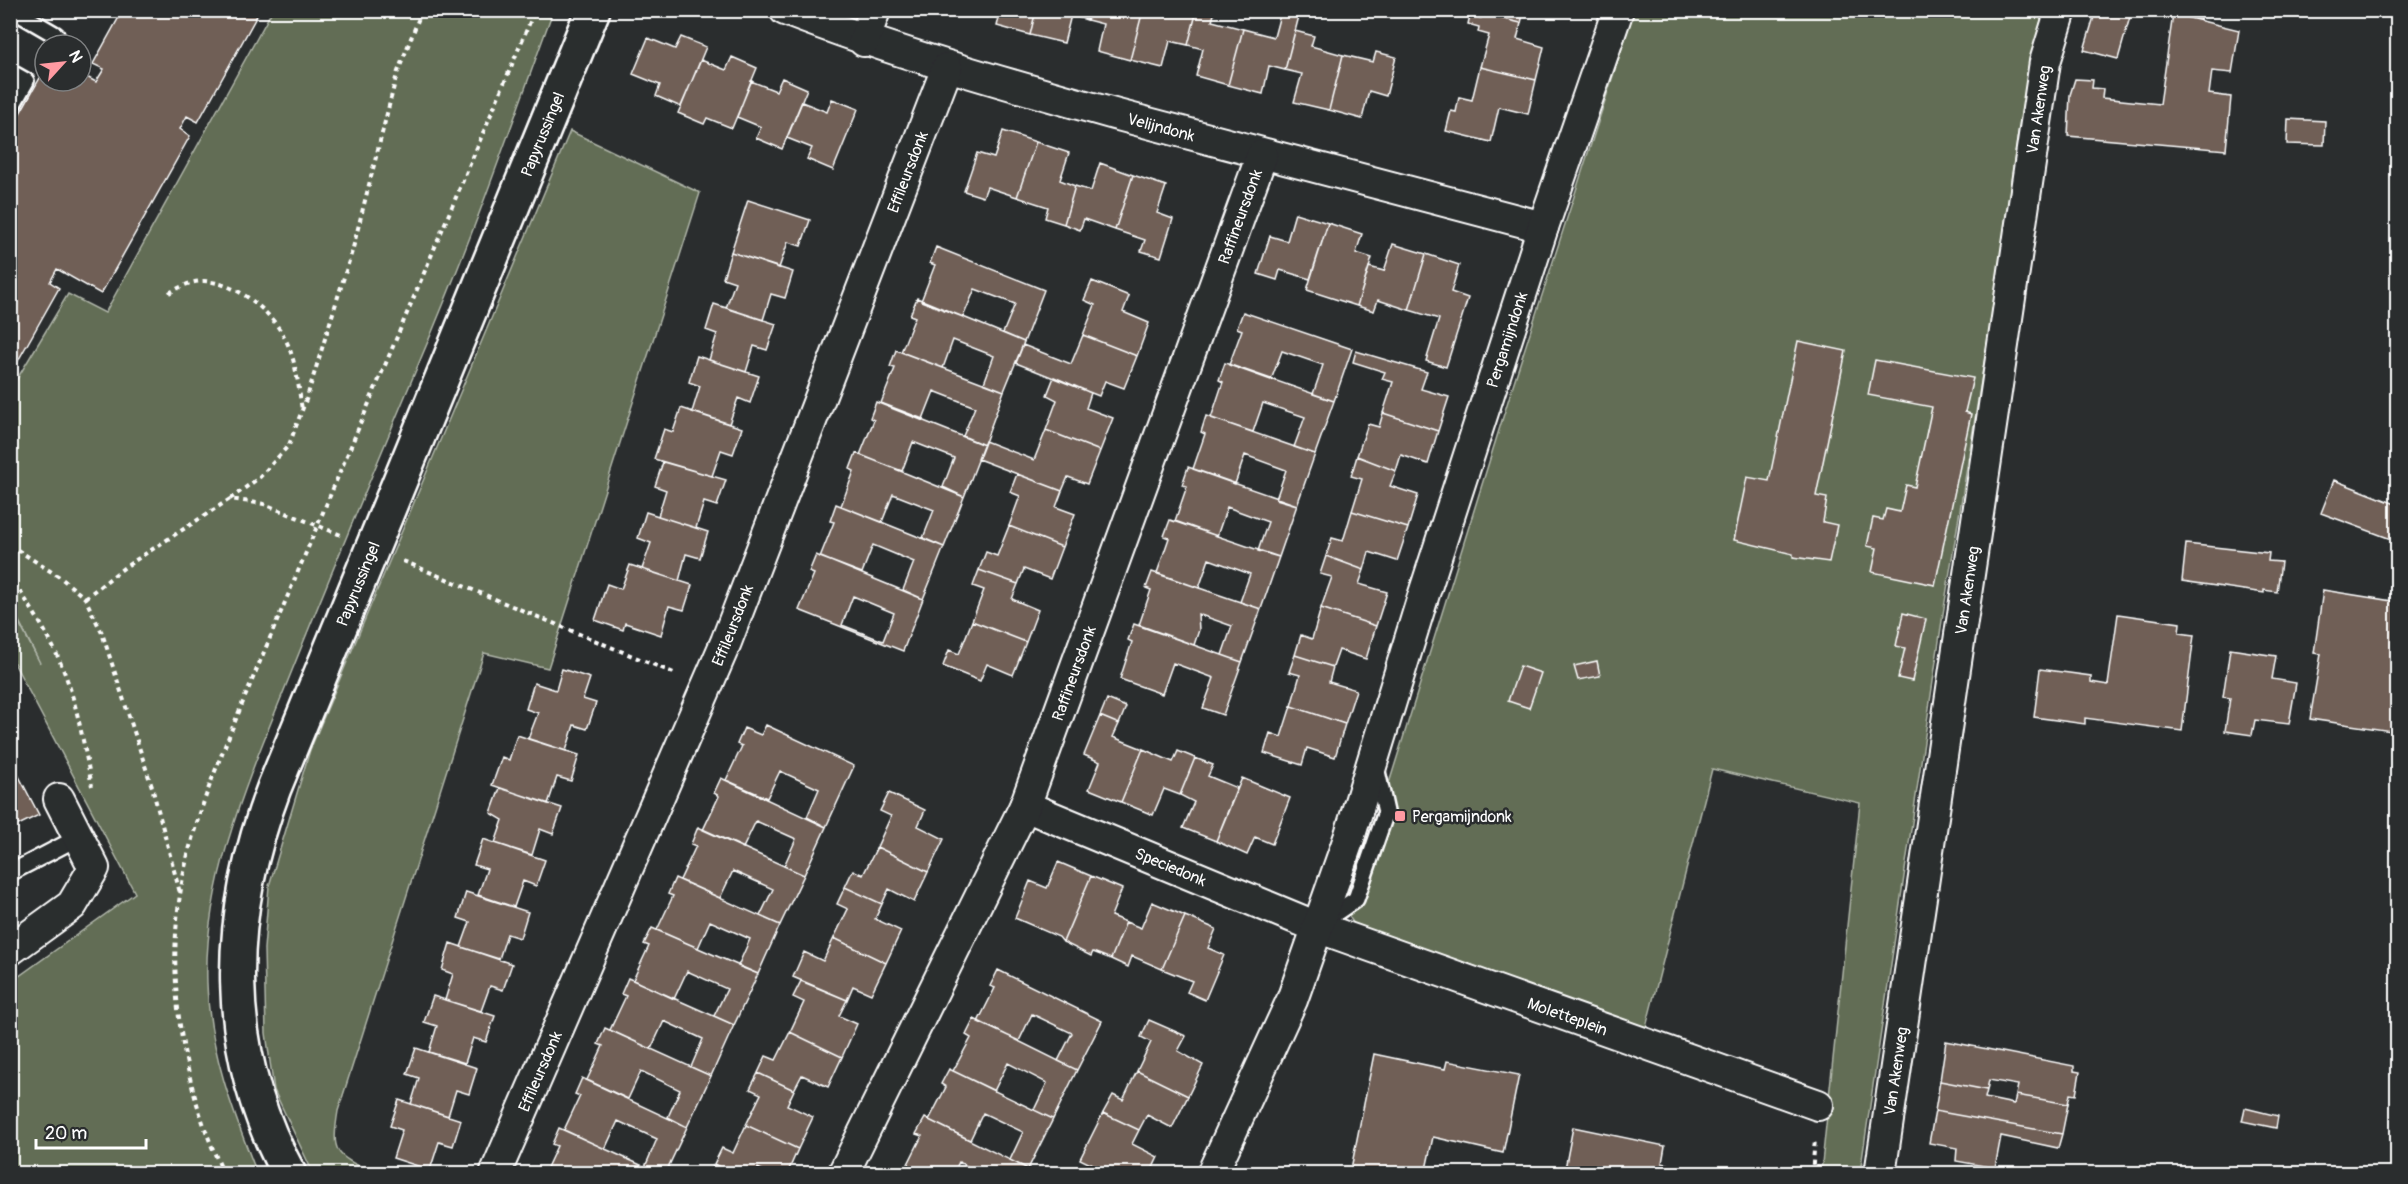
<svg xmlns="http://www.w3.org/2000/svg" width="2408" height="1184" viewBox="0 0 2408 1184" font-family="Pangolin,sans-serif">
<rect width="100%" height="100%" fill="#2a2d2e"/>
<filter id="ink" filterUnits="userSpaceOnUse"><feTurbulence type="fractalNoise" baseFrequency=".0167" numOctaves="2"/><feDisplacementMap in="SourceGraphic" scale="12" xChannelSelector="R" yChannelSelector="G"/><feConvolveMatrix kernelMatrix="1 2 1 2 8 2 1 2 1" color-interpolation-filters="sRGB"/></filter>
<g filter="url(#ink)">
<path fill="#626d54" stroke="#b0b6aa" stroke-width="1.5" d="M272,11h281c-42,116 -83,233 -132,347 -44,105 -88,210 -130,315 -38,95 -88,205 -84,310 2,66 26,130 50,190h-246v-191l124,-89 -124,-236v-49l29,55 -29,-58v-216l57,-95 37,19z
M1634,11h409l-22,102 -27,189 -51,312 -83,559h-39l39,-370 -148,-34 -68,266 -284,-102 -12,-18 165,-530z
M570,131l130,62 -152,475 -64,-15 -146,458c-7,43 -3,44 36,62h-61l-39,-83 -8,-57 -2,-84 5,-63 41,-136z"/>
<path fill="#6f5f57" stroke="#fff" stroke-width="1.5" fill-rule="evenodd" d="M123,10h137l-62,112 -11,-6 -7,13 10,7 -89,158 -44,-25 -7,13 9,6 -49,87v-244l35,-62v12h36v-7l15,8 8,-13 -11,-5z
M1001,10h35l-6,25 -33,-9z
M1036,10h54l-3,10 -16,-5 -7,28 -34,-8z
M1090,10h53l-13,50 -33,-9 6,-27 -16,-4z
M1143,10h54l-9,35 -18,-4 -7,27 -33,-8z
M1197,10l18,1 -3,10 31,8 -15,56 -32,-9 7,-27 -15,-4z
M1483,10h41l-3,13 -39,-9z
M2096,10h36l-14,49 -34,-9z
M2160,10h43l-3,10z
M1281,11l18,5 -14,54 -16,-4 -6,28 -35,-9 15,-56 31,8z
M1482,14l39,9 -4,16 27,8 -8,33 -56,-13 9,-32 -11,-3 1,-5 -11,-3 2,-9 11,3z
M2173,14l66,16 -7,43 -20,-2 -3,23 22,3 -5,53 -158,-14 2,-41 5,-16 18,1 -1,8 11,1 -1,9 58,6z
M1295,31l19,5 -3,10 32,9 -14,55 -35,-8 8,-28 -17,-4z
M681,37l25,10 -25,60 -25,-11 4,-11 -27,-11 15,-36 27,11z
M1376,52l20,5 -10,39 -17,-5 -7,28 -33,-9 14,-55 30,7z
M732,57l25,11 -25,60 -25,-10 -3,6 -26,-11 23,-53 25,10z
M1480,67l56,13 -8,34 -29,-7 -8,35 -45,-11 5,-20 5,1 3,-15 13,3z
M782,78l25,11 -25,60 -26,-11 5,-11 -24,-10 14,-36 25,10z
M832,99l26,10 -25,61 -26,-11 5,-11 -25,-10 15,-36 25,10z
M2288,119l37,2 -1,24 -37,-1z
M1003,131l33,11 -19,55 -30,-10 -4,10 -19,-6 13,-38 17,5z
M1036,142l33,11 -9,27 15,6 -11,38 -19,-6 3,-11 -31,-10z
M1100,163l33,12 -18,55 -31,-11 -4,11 -16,-6 11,-38 16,5z
M1133,175l33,11 -9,27 16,6 -12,38 -20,-6 4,-11 -30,-10z
M748,200l62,20 -9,26 -13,-4 -9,26 -48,-16z
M1295,213l33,10 -18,56 -30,-9 -3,10 -19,-6 12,-38 17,5z
M1328,223l34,11 -6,19 16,5 -15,48 -50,-16z
M1393,244l33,10 -17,56 -31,-10 -4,11 -17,-5 12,-39 15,4z
M936,247l108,43 -20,52 -21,-9 12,-29 -40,-15 -12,28 -42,-16 14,-36 -5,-2z
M731,252l62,20 -8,26 -14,-4 -8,26 -37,-12 9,-26 -12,-4z
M1426,254l33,11 -8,27 17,6 -22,69 -20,-6 13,-42 -30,-9z
M1092,281l37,15 -6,16 26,11 -12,33 -54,-21 12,-30 -11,-5z
M917,298l107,44 -20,49 -20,-8 10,-27 -41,-16 -10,28 -42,-16 14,-35 -5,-2z
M714,304l62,20 -9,26 -13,-4 -8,26 -37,-12 8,-26 -11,-4z
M1243,312l109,37 -18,52 -21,-7 10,-29 -41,-14 -11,29 -42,-15 13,-35 -5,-2z
M1083,335l54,21 -13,32 -19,-7 -6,15 -83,-33 7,-18 48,19z
M1798,341l48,10 -30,145 11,2 -4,24 14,3 -8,37 -36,-5v-3l-59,-14 13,-63 22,4z
M896,350l108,41 -20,54 -21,-9 12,-29 -41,-16 -11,28 -42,-16 14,-35 -5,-1z
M1356,351l71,21 -6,17 28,8 -11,34 -55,-18 10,-31 -11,-3 3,-7 -32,-10z
M697,356l62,20 -9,27 -12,-5 -9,26 -37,-12 8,-26 -11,-4z
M1875,360l98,18 -8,34 6,2 -36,171 -63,-13 5,-24 -10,-2 6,-28 10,2 3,-11 14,3 6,-27 9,2 17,-80 -64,-12z
M1225,363l109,38 -19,53 -21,-7 11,-30 -42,-14 -10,29 -42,-14 12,-36 -4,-2z
M1054,377l37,16 -5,15 27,10 -13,33 -54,-21 11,-30 -10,-5z
M876,402l108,43 -20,52 -21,-10 11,-29 -41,-16 -11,29 -42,-16 14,-35 -4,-2z
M681,408l61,20 -9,26 -12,-4 -9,26 -58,-17 10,-30 9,3z
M1383,413l55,18 -10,33 -27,-9 -5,16 -39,-15 11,-32 11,3z
M1206,416l109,38 -18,51 -21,-6 10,-29 -41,-15 -10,29 -42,-15 12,-35 -4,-2z
M1046,430l54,21 -13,33 -19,-7 -6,14 -84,-32 7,-18 49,19z
M856,453l108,44 -20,50 -21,-9 11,-28 -41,-16 -11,28 -41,-16 13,-35 -4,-2z
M1357,456l39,15 -6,15 28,9 -10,33 -56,-17 10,-32 -11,-3z
M663,462l63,18 -9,26 -13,-4 -8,26 -38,-12 8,-26 -11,-4z
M1188,467l109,38 -18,52 -21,-6 10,-29 -41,-15 -10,29 -42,-15 12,-35 -5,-1z
M1017,474l45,17 -6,16 19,7 -13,33 -53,-21 11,-30 -10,-4z
M2334,480l64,25v18l-7,16 -70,-26z
M836,504l108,43 -21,52 -20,-9 11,-28 -41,-17 -11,28 -42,-16 14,-35 -4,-1z
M1352,511l56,17 -11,33 -28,-9 -5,18 -38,-14 6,-18 11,3z
M646,512l62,20 -8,26 -14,-4 -7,27 -37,-12 9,-26 -13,-5z
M1170,520l109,37 -18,52 -21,-7 10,-28 -41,-15 -10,29 -42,-15 12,-35 -5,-2z
M1009,526l53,21 -12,32 -26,-10 -6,15 -39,-14 7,-18 11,4z
M2186,544l83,9 -1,8 13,1 -4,30 -13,-2v3l-82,-12z
M816,555l107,44 -20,52 -104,-41 15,-36 -5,-2zM853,596l41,17 -11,28 -41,-16z
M1326,556l38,14 -5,14 28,8 -11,34 -55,-18 11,-31 -12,-3z
M630,565l62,20 -8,25 -15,-4 -8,29 -36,-12 -2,7 -28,-10 12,-36 14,5z
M979,570l39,14 -6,15 26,11 -12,32 -54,-21 12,-31 -11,-4z
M1152,572l109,37 -19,53 -20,-7 10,-29 -34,-12 1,16 -5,15 -55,-20 12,-35 -5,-2z
M2323,590l75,12v130l-88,-13 11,-65 -7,-1z
M1321,608l55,18 -10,33 -27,-9 -6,17 -38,-12 6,-20 11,4z
M1903,613l23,6 -14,62 -14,-3 7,-30 -9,-2z
M2118,614l62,9 -1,10 15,2 -12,96 -97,-13v6l-51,-7 6,-48 51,7v6l17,3z
M972,621l54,21 -13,33 -26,-11 -7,17 -37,-15 6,-16 10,4z
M1134,624l108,38 -19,53 -20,-7 11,-30 -41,-15 -11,31 -42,-15 12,-37 -4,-2z
M2230,649l46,7 -4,23 24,4 -7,41 -34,-4 -3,15 -27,-4 5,-33 -7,-1z
M1295,655l38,12 -4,15 27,8 -11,34 -54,-18 9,-31 -11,-3z
M1597,661l3,15 -22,4 -4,-14z
M1520,666l21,7 -12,35 -21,-7z
M562,669l28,9 -7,21 13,4 -9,26 -13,-4 -8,26 -38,-12 10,-26 -12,-4 8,-26 22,7z
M1107,699l19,8 -7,17 -19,-8z
M1291,706l54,18 -10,33 -28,-9 -5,17 -38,-12 6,-20 11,4z
M1100,716l19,8 -6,13 30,12 -22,53 -32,-13 11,-27 -16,-7z
M766,725l88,41 -28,61 -19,-10 12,-28 -39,-18 -13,27 -41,-18 16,-34 -5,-2 7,-16 17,7z
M517,735l62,20 -8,26 -14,-4 -9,27 -56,-19 10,-28 7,3z
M1143,749l30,13 5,-11 17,7 -15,37 -16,-6 -11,26 -32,-13z
M1195,758l18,7 -5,11 29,12 -21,53 -33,-13 11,-26 -14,-7z
M10,759l29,56 -29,14z
M721,778l105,49 -22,48 -20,-9 12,-27 -40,-18 -13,27 -40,-18 16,-34 -5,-3z
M1242,778l48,20 -18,46 -17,-7 -8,18 -31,-14z
M500,788l62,20 -9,26 -13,-5 -8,26 -37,-12 8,-23 -12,-7z
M889,793l36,17 -7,16 26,13 -16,33 -51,-25 14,-31 -11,-5z
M698,827l106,48 -24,50 -20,-9 13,-27 -40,-18 -13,27 -40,-18 16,-34 -5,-2z
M483,839l62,21 -9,26 -13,-5 -9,26 -36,-12 9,-26 -13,-4z
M877,847l51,25 -14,30 -25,-13 -7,15 -37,-17 8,-17 10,5z
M1058,862l33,14 -28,66 -4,-5 -44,-19 15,-37 17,7z
M1091,876l31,13 -11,27 15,6 -15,37 -18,-7 -2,4 -28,-14z
M675,878l105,47 -22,49 -20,-8 12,-27 -40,-18 -12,27 -41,-18 16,-34 -5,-2z
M845,887l37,17 -7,15 26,12 -15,32 -52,-25 14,-29 -11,-5z
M466,892l62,20 -8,26 -13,-4 -8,25 -38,-12 9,-25 -12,-4z
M1152,902l33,14 -23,53 -30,-13 -4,11 -17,-8 15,-37 15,6z
M1185,916l31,13 -8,19 16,7 -19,45 -18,-8 5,-11 -30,-12z
M652,928l106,46 -24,51 -20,-9 13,-27 -40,-18 -13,28 -41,-19 16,-34 -5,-2z
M834,938l52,25 -15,31 -18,-8 -6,14 -54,-23 11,-25 19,9z
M450,943l62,21 -9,26 -13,-4 -9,25 -36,-11 8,-26 -11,-4z
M998,970l104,51 -25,49 -19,-9 14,-28 -40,-19 -13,27 -41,-19 17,-34 -5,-2z
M628,978l106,47 -23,51 -20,-9 12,-28 -39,-18 -13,28 -41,-19 16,-34 -5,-2z
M801,981l46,19 -8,16 18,8 -15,33 -52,-25 14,-30 -11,-5z
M433,996l62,20 -9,26 -13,-4 -8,25 -36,-11 8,-26 -13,-4z
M974,1019l103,51 -24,49 -19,-9 13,-27 -39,-20 -14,28 -41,-20 18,-33 -5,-3z
M1149,1020l37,16 -8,15 25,14 -15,31 -51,-25 14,-29 -10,-5z
M605,1028l106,48 -24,51 -19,-10 12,-27 -39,-19 -13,28 -41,-19 16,-34 -5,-2z
M790,1032l52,25 -14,30 -26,-12 -8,15 -36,-17 8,-17 10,4z
M1946,1041l128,25v5l6,1 -4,23 -6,-1 -2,10 -52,-9 2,-10 -29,-5 -2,10 -47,-9z
M416,1048l61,20 -8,26 -13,-4 -8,26 -37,-12 8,-26 -12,-4z
M1374,1054l71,15 2,-8 72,14 -16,78 -70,-16 -8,37h-75z
M949,1069l104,50 -25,50 -18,-9 13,-28 -40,-19 -13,27 -41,-20 17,-33 -5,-3z
M1137,1071l51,25 -16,32 -25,-13 -8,15 -36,-17 10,-18 10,5z
M758,1073l36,17 -7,15 26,12 -15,32 -52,-24 15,-31 -11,-5z
M582,1078l105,49 -22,47h-8l-12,-7 12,-28 -39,-18 -13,28 -41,-19 16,-34 -5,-2z
M1940,1081l47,9 -2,8 29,6 2,-9 52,9 -6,30 -127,-23z
M399,1100l62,20 -8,26 -14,-4 -9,28 -37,-12 9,-28 -12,-4z
M2245,1108l33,8 -2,12 -34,-7z
M1935,1111l127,23 -4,14 -57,-12 -6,32 -39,-7 1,-13 -28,-5z
M1103,1113l36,17 -7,14 26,13 -8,17h-39l-31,-15z
M925,1118l103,51 -2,5h-44l-23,-12 -6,12h-40l-8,-4 17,-34 -6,-2z
M746,1125l52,24 -11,25h-17l-12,-6 -2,6h-23l-19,-10 8,-16 11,5z
M1573,1127l92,19 -3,17 9,2 -2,9h-105z
M559,1128l86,39 12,7h-58l-5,-3 -1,3h-49l13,-28 -5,-2z
M1091,1163l20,11h-25z
M714,1164l19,10h-24z"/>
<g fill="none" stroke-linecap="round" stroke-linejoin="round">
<defs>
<path id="service" d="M13,10l43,25
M10,72l16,9 -16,28
M10,873l69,-36
M1324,921l32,-22 30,-87 -10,-45"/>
<g id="minor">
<path id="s1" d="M785,10c108,42 218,73 329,104 143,39 286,76 429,113"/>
<path d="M864,41l11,-31"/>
<path id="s2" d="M1025,806l292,121 501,178"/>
<path d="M10,950l62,-45 22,-37 -35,-69"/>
<path id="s3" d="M495,1174l231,-532 221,-574"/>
<path id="s4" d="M843,1174l182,-368 237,-651"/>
<path id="s5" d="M1212,1174l80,-174 57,-162 73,-238 121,-373 75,-217"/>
<path id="s6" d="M1880,1174l165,-1112 16,-52"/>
</g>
<g id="tertiary">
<path id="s7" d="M289,1174c-68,-124 -64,-257 -15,-386l319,-778"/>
</g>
</defs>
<use href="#service" stroke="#fff" stroke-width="20"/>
<use href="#minor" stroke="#fff" stroke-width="34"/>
<use href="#tertiary" stroke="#fff" stroke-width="38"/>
<path stroke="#fff" stroke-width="4" stroke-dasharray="4.5 4.5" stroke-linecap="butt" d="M169,293c11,-6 22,-12 35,-12 36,2 75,36 86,69 7,19 9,40 12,60
M230,499l30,-22 29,-32 18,-48 46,-149 44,-174 25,-64
M10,545l51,33 24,20 17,35 50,154 28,106
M403,561l273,113
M10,576c20,30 40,60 53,93 15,37 21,78 29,117
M85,598l40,-31 105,-68 34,5 77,31
M224,1174c-40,-83 -58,-189 -44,-279 10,-69 39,-134 65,-198l290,-687
M1812,1174l3,-35"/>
<use href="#service" stroke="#2a2d2e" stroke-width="15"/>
<use href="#minor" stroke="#2a2d2e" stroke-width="30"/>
<use href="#tertiary" stroke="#2a2d2e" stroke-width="33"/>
</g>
</g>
<rect fill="#ff9aa2" stroke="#2a2d2e" stroke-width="2" x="1394" y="810" width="12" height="12" rx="3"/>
<g text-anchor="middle" stroke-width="5" stroke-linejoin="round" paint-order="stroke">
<g font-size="16" fill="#fff" stroke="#2a2d2e">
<text dy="6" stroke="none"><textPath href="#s6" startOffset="1076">Van Akenweg</textPath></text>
<text dy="6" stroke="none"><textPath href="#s1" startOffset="394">Velijndonk</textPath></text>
<text dy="6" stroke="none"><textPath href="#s7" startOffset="1106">Papyrussingel</textPath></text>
<text dy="6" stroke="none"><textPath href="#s3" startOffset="1084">Effileursdonk</textPath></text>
<text dy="6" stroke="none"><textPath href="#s4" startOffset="1038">Raffineursdonk</textPath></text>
<text dy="6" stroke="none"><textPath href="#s5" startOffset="886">Pergamijndonk</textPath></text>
<text dy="6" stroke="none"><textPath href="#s7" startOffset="620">Papyrussingel</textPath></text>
<text dy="6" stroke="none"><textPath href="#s6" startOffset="590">Van Akenweg</textPath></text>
<text dy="6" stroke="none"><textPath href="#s3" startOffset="598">Effileursdonk</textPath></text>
<text dy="6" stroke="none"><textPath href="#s4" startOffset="552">Raffineursdonk</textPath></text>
<text dy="6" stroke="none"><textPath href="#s2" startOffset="158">Speciedonk</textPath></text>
<text dy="6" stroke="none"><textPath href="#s2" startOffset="582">Moletteplein</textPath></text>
<text dy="6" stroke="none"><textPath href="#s3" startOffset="112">Effileursdonk</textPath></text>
<text dy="6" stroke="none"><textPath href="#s6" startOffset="104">Van Akenweg</textPath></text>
</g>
<g font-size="16" fill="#fff" stroke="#2a2d2e" text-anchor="start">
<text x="1412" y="822">Pergamijndonk</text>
</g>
</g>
<rect width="2408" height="1184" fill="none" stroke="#2a2d2e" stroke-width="36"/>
<rect x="18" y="18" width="2372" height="1148" fill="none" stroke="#fff" stroke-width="2" filter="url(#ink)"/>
<g transform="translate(63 63) rotate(63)"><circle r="28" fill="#2a2d2e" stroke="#7f8182" stroke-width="1.5"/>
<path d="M0-4.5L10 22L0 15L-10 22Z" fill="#ff9aa2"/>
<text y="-9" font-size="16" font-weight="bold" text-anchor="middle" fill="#ffffff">N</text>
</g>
<path d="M36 1139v9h110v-9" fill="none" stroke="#ffffff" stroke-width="3"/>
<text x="45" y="1139" font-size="18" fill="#ffffff" stroke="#2a2d2e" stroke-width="4.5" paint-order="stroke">20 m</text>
</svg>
